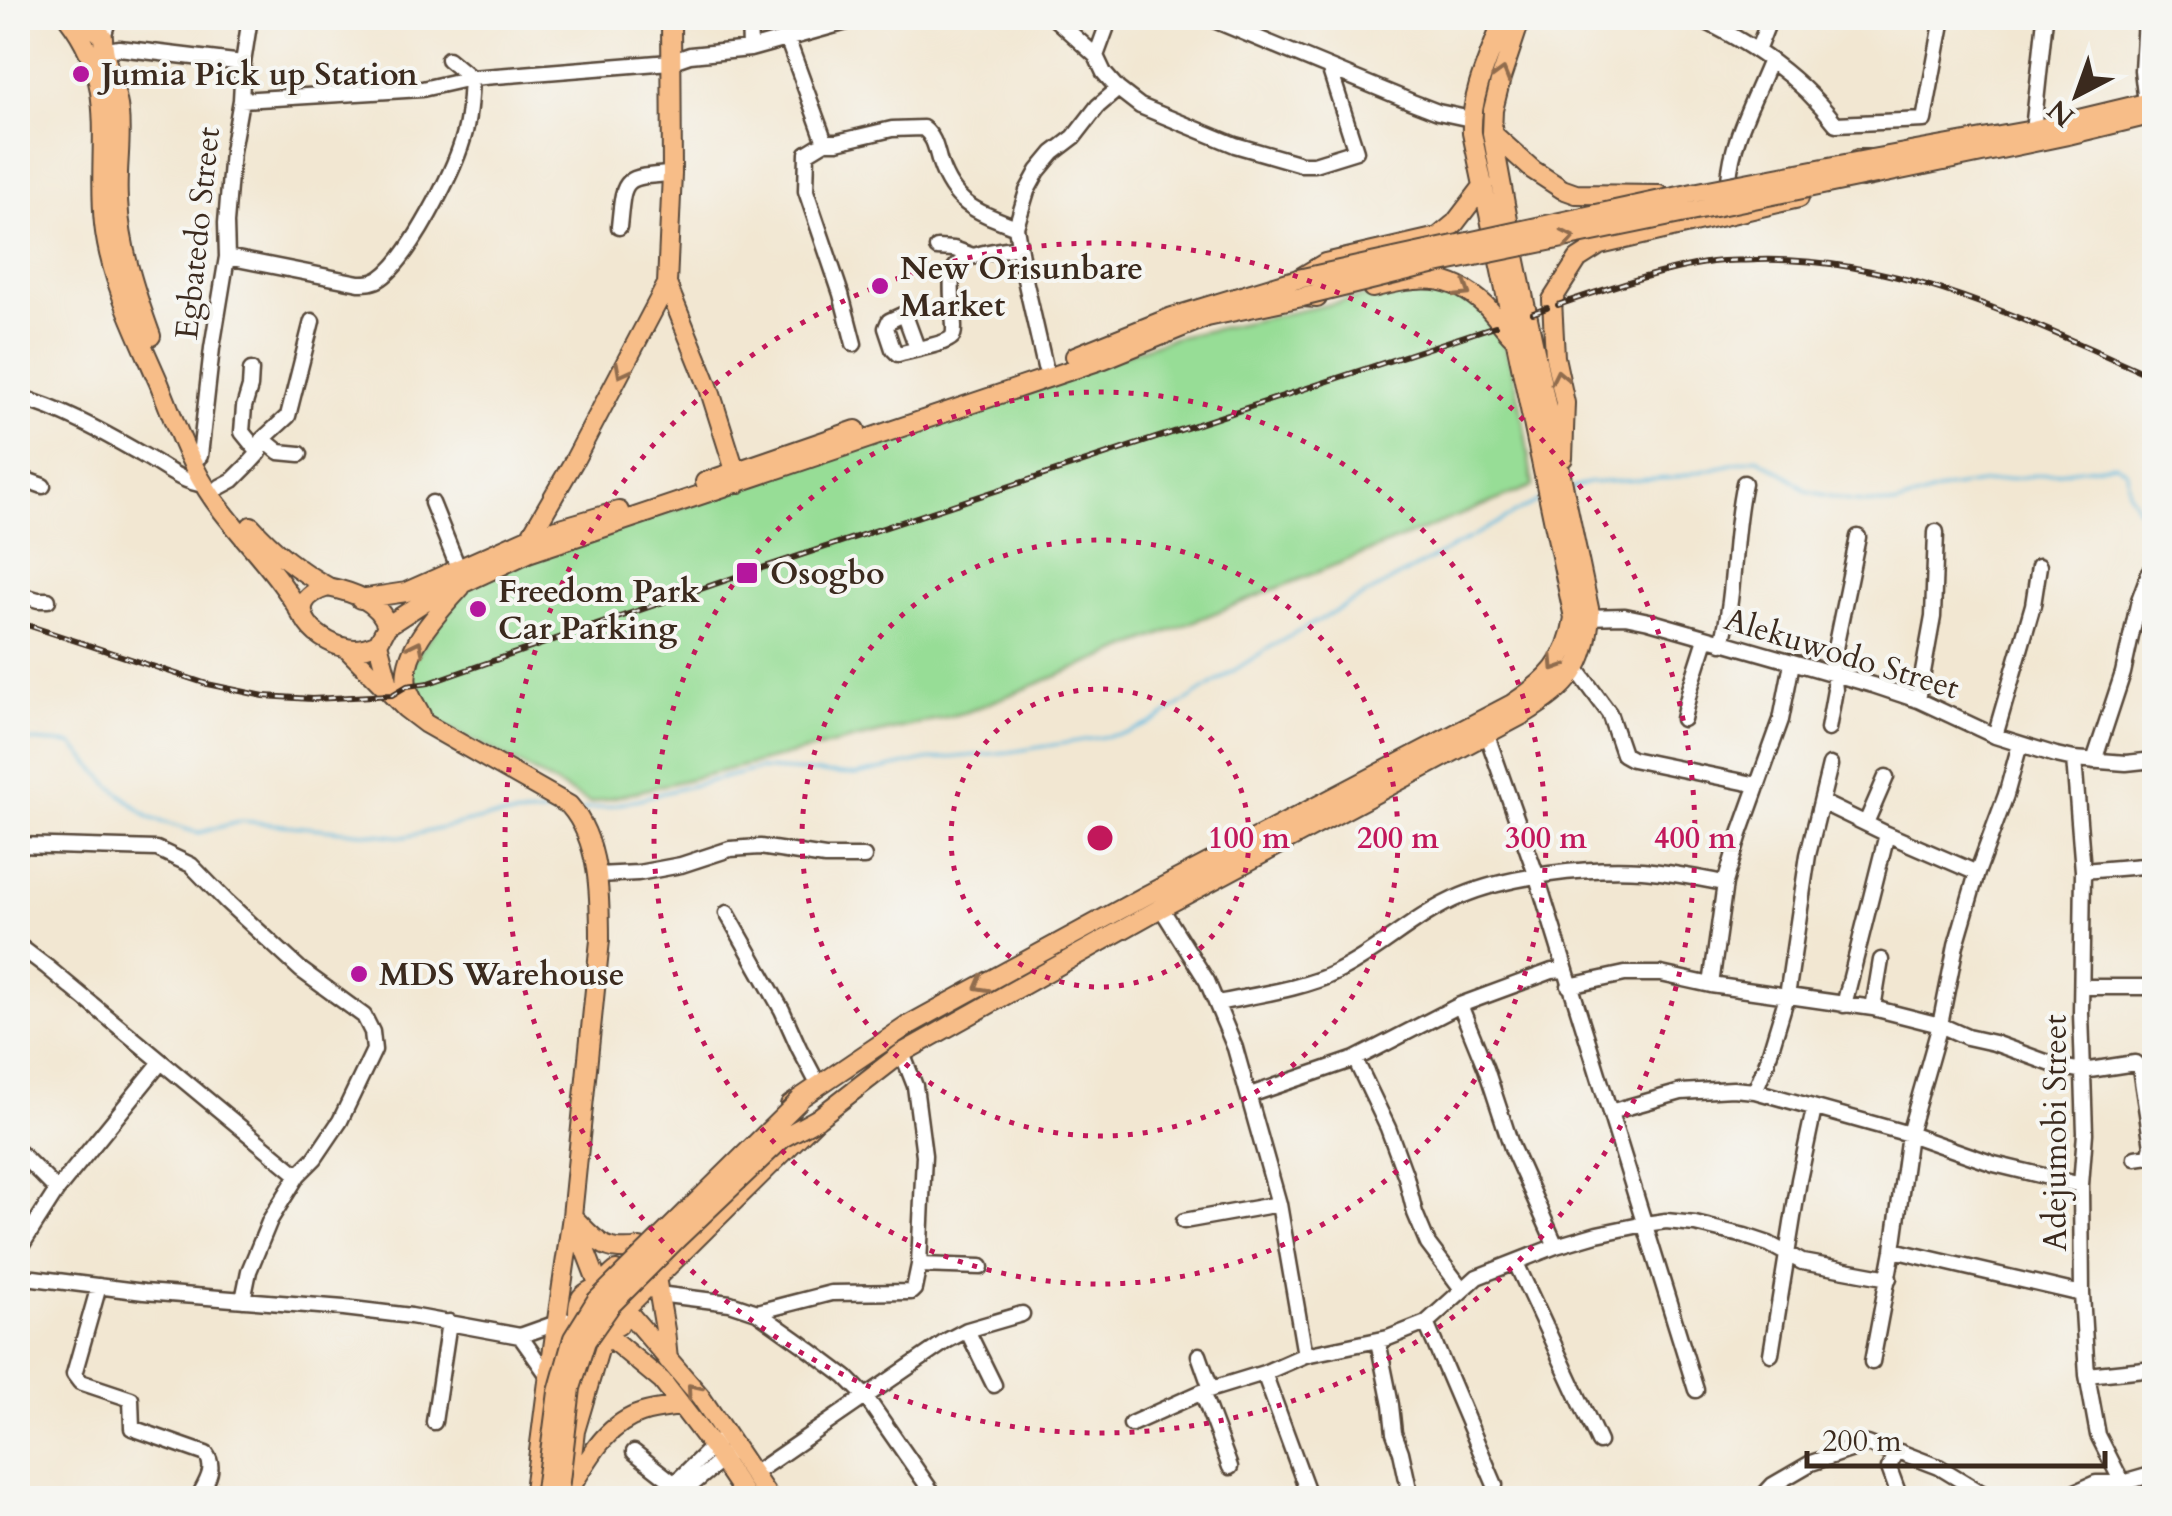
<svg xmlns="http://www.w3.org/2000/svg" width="2172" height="1516" viewBox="0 0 2172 1516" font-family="Cardo,serif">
<rect width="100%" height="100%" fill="#f6f6f2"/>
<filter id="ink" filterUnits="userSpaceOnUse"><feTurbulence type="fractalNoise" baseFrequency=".01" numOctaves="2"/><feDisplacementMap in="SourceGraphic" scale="20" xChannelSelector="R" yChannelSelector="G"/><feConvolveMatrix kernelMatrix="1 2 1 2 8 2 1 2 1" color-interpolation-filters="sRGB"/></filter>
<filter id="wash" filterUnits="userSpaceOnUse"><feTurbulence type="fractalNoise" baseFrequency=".0048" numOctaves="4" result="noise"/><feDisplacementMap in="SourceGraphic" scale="40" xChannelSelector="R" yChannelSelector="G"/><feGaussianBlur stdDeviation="2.25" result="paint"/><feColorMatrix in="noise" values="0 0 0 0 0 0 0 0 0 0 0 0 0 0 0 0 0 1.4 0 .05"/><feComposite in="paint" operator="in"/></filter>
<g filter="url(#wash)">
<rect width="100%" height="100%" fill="#f2e7d2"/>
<path fill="#97dd96" stroke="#69845a" stroke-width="2.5" d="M1419,285c20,5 43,8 59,22 41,37 46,126 55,179l-566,226 -377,91 -99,-54 -83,-41 -7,-31 70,-97 698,-241z"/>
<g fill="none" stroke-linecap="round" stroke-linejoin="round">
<path stroke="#62badf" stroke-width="2.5" d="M1570,489l17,-6 86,-5 84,-20 31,18 19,15 43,10 45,4 51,-17 169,-24 12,7 2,22 25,44
M18,740l54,4 39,42 39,32 48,15 44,-12 162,16 82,-19 78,-6
M582,810l24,-3 153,-38 97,6 70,-15 84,-8 117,-19 27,-11 118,-76 267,-146"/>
</g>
</g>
<g filter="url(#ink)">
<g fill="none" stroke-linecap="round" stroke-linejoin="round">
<defs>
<path id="minor" d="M749,18l1,31
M1054,18l42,38
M1110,18l-14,38 8,17 14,16 22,17 95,39 66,19h13l42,-13 -26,-81
M1209,18l203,84 26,10 33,7
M1698,18c53,25 102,59 138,106l88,-4 19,-102
M2145,18l-3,52 4,33
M103,37l6,-19
M787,38l38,104
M103,51l16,-3 124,15
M1757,51l13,-33
M241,100l181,-11 49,-11 199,-16 20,-7 60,-6 111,-31
M2033,130l12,-112
M1729,181c2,-41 26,-83 41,-121
M619,227c5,-49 2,-50 53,-53
M937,248l17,1 19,7
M227,257l132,26c8,0 15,0 22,-5 29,-20 72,-105 82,-139 6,-19 7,-41 8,-61l-23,-19
M854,344l-13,-50 -35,-103 1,-38 18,-11h12l55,-13 31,-1c12,9 13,22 17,35 14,42 38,49 76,64
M917,348l-11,-30 -4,-3 -13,6 -3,7 7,21 5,5c10,-3 49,-10 54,-17 2,-2 2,-6 2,-9 0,-14 -5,-44 -1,-56 6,-19 50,-22 66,-25
M1045,367l-21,-92 -8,-48 11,-36 11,-20 15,-18 21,-16 24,-31 20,-17
M251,370l-1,17 -6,20 -2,25 17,21
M18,397c43,12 83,34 123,57 22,12 38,27 63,31
M263,439l16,13 21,2
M200,456l12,-108 15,-91 -1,-34 6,-72 9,-51 2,-37 7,-45
M18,477l25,9
M220,487l13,-7 14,-14 12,-13 4,-14 25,-23 24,-95
M432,503l27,67
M18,594l20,6h10
M1584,617l41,-1 24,5 224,64 45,15 77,36 61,19 18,4 52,4 28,-3
M1722,643c14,-52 10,-107 22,-160
M1576,668l33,45 14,41 9,5 126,26
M1918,700l15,-83 3,-85
M1683,719l7,-30 16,-50
M1483,724l54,153 159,513
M1828,729l7,-39 -3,-27 26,-126
M1995,736l38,-131 6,-39
M2074,759l9,112 -2,142 4,120 -4,52 1,109 5,81 11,60 32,63
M2094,761l29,-88 16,-73 10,-27
M1821,802l66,32 90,39
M1866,823l20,-46
M18,845l139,4 34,16 35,36 75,69 63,46 8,16 2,18 -34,71 -25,37 -17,17 -28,45 -21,51 -6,29
M2083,871l71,-6
M597,875l41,-2 43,-8 49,-16 30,-2 65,10h39
M1161,908l46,73 28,67 44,156 26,151
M727,913l55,97 17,38 19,36
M18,945l29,22 251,208
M1711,985l14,-102 15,-49 41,-114 11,-57
M1569,986l56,-12h36l50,11 162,23 67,17 27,12 27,6 63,23 26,5 52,-8 5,5 12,78 -3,10 -14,2
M2083,987h71
M1218,1003c37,-8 85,-14 119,-31 43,-21 78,-57 124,-76 50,-21 126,-29 181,-26 27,2 55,8 83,13
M1460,1005l26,64 26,79 44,98
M1844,1005l43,-171
M1873,1008l8,-48
M1355,1059l33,69 18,49 9,36 13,31 34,45
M1755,1091l12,-29 20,-66 21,-141 22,-90
M1250,1095l105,-36 105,-54 92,-34 12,-1
M1610,1112l71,-20 52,-3 22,2 154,43 85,30 87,21
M18,1151l39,39
M1184,1221l95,-17
M1893,1250l189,44
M18,1251l39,-61 104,-128
M1516,1263l83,179
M919,1265l62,2
M18,1276l126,16 200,16 67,8 109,20 45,-16
M99,1286l-25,88 6,8 51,17 1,29 74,26c11,15 -1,30 -8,44
M658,1294l72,9 27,9 45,32 44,33 19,19 71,102
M757,1312l74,-19 80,-1 3,-3 5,-24 5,-110 -9,-69 -13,-33
M1426,1323l69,162
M967,1330l27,55
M520,1336l29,41
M1378,1341l13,64 3,28 7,19 10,46
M1771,1354l28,-174 15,-71
M1199,1355l12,34
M1872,1362l21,-112 16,-116 31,-109 16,-80 21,-72 29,-78 14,-51
M1264,1373l46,125
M2087,1375l67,-7
M1202,1392l28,75
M434,1422l15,-100
M1131,1424l71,-32 62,-19 41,-18 83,-17 38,-15 51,-46 79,-31 41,-12 48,-10 21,-3 29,3 50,12 24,8 33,18 87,16
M634,1452l59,46
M753,1474l195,-134 19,-10 55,-16
M681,1488l8,-1 47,-39
M675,1498l6,-10 -2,-9 38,-37
M1761,1498l12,-13 38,-22 57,-19 26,10
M1900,1498l-11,-30 5,-14 6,-2 39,15 51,31
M2062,1498l34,-15h27l31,-9"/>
<path id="major" d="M68,18c52,67 28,130 36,206 6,56 33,108 55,159 16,40 30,82 55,117 29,40 65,73 88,116
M86,18l17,19c0,26 14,50 16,76 3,29 -3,58 -1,87 2,47 17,92 33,136
M1492,133l41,37 29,19 14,5 84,1
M1858,159h13l162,-29 121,-29
M1862,178l206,-43 86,-21
M667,284l42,104 30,95
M1372,288c46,-11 77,-17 114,18 10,10 17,21 27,31
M1075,356l97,-39 126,-38 27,-16 113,-26 17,-14 29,-38
M1563,458l2,-55 -10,-46 -3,-57 26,-41 22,-14 199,-47
M705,482l151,-52
M251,526c22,25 48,45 77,61
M530,537l44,-76 93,-177 5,-110 -1,-156
M328,587c24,5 52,14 59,39l-9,17c-7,3 -15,6 -23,6 -35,-1 -82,-46 -27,-62z
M360,599l46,-7 124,-55 89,-26
M387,626l40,-26 101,-47 576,-194 103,-42 95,-20 15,1
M378,643l13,49
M346,648l59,60 21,16 143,81c31,35 31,91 31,135l-28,276 -20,139
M421,715c-5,-10 -12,-19 -14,-30 -6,-36 33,-74 54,-98
M790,1105l117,-79 60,-33 180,-98 365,-191c36,-24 55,-42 62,-86l-102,-485c-2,-40 19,-79 32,-115
M572,1216c24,24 31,38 68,32
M574,1221l25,65
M656,1277l9,53 3,30
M623,1304l2,5 75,87 69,102
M595,1332l9,1 58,48 50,65 35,52
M571,1487c18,-29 35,-63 71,-74 12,-4 26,-5 39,-7
M533,1498l17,-132 28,-50c-1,-25 9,-22 25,-33 4,-3 8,-8 13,-12
M567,1498l8,-67 29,-98 15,-8 6,-16 192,-190 85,-66 259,-145 363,-194c45,-28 63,-47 66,-101l-78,-371 -20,-109 1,-23 8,-32 20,-60"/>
</defs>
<use href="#minor" stroke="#564639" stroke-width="19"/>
<use href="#major" stroke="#564639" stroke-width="22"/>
<use href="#minor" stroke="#fff" stroke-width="14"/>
<use href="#major" stroke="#f7bd88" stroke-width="18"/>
<defs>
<path id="rail" d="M1558,305c51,-17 101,-35 154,-43 15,-2 30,-1 45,-2 141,-4 272,62 397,117
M1533,313l14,-5
M18,622l189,62 57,12 48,3 80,-4 15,-9 22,-3 318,-110 748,-247"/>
</defs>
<use href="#rail" stroke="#3b2a1e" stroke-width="6"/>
<use href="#rail" stroke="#f6f6f2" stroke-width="2.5" stroke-dasharray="8" stroke-linecap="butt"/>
<defs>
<path id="major-bridge" d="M1298,279l395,-86 178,-34
M1302,297l134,-33 440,-90
M544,1498l14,-106 15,-54 23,-37 204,-201
M558,1498l13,-110 15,-47 25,-36 68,-68 105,-100 33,-18"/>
</defs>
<use href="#major-bridge" stroke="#564639" stroke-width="22" stroke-linecap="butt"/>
<use href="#major-bridge" stroke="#f7bd88" stroke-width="18"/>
</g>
<defs><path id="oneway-chevron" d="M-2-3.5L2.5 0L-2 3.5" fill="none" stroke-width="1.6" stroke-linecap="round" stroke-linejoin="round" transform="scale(2.5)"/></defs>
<g stroke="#906c4e">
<use href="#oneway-chevron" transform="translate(1502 75) rotate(-74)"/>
<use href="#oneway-chevron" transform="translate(1568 238) rotate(-11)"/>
<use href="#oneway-chevron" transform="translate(1464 291) rotate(32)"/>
<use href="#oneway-chevron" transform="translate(622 371) rotate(118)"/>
<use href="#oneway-chevron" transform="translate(1559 377) rotate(-102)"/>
<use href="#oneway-chevron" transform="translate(417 647) rotate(-64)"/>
<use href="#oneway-chevron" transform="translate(1556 664) rotate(123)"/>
<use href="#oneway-chevron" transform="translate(981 985) rotate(151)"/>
<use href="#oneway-chevron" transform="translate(693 1390) rotate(-130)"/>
</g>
</g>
<g fill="none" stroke="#c2185b" stroke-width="5" stroke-dasharray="5 10">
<circle cx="1100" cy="838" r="149"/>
<circle cx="1100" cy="838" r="298"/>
<circle cx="1100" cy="838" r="446"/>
<circle cx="1100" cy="838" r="595"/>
</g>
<g fill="#b5179e" stroke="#f6f6f2" stroke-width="4">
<circle cx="81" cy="74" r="10"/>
<circle cx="880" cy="286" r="10"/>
<rect x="735" y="561" width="24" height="24" rx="5"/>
<circle cx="478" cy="609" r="10"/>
<circle cx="359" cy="974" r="10"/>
</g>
<g text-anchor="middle" stroke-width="8" stroke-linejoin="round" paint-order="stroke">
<g font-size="32" font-weight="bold" fill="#3b2a1e" stroke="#f6f6f2" text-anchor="start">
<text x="101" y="85">Jumia Pick up Station</text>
<text x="900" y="279">New Orisunbare<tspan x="900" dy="37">Market</tspan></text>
<text x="770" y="584">Osogbo</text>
<text x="498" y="602">Freedom Park<tspan x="498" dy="37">Car Parking</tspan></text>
<text x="379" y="985">MDS Warehouse</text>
</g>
<g font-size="32" fill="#3b2a1e" stroke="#f6f6f2">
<text transform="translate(197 233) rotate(-84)" y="11">Egbatedo Street</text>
<text transform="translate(1842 653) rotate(17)" y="11">Alekuwodo Street</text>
<text transform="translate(2055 1133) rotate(-90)" y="11">Adejumobi Street</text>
</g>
</g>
<circle cx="1100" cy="838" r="15" fill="#c2185b" stroke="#f6f6f2" stroke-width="5"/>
<g font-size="30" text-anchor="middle" font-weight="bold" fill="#c2185b" stroke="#f6f6f2" stroke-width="8" stroke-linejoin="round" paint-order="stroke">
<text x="1249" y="848">100 m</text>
<text x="1398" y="848">200 m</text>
<text x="1546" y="848">300 m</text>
<text x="1695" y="848">400 m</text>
</g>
<rect width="2172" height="1516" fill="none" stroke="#f6f6f2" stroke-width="60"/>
<g transform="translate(2077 95) rotate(221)" stroke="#f6f6f2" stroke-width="8" paint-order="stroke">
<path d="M0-8L18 38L0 25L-18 38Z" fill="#3b2a1e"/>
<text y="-15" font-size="28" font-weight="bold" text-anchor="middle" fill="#3b2a1e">N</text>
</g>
<path d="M1807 1451v15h298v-15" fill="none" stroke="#3b2a1e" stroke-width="5"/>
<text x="1822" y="1451" font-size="30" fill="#3b2a1e" stroke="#f6f6f2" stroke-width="8" paint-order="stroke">200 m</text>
</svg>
